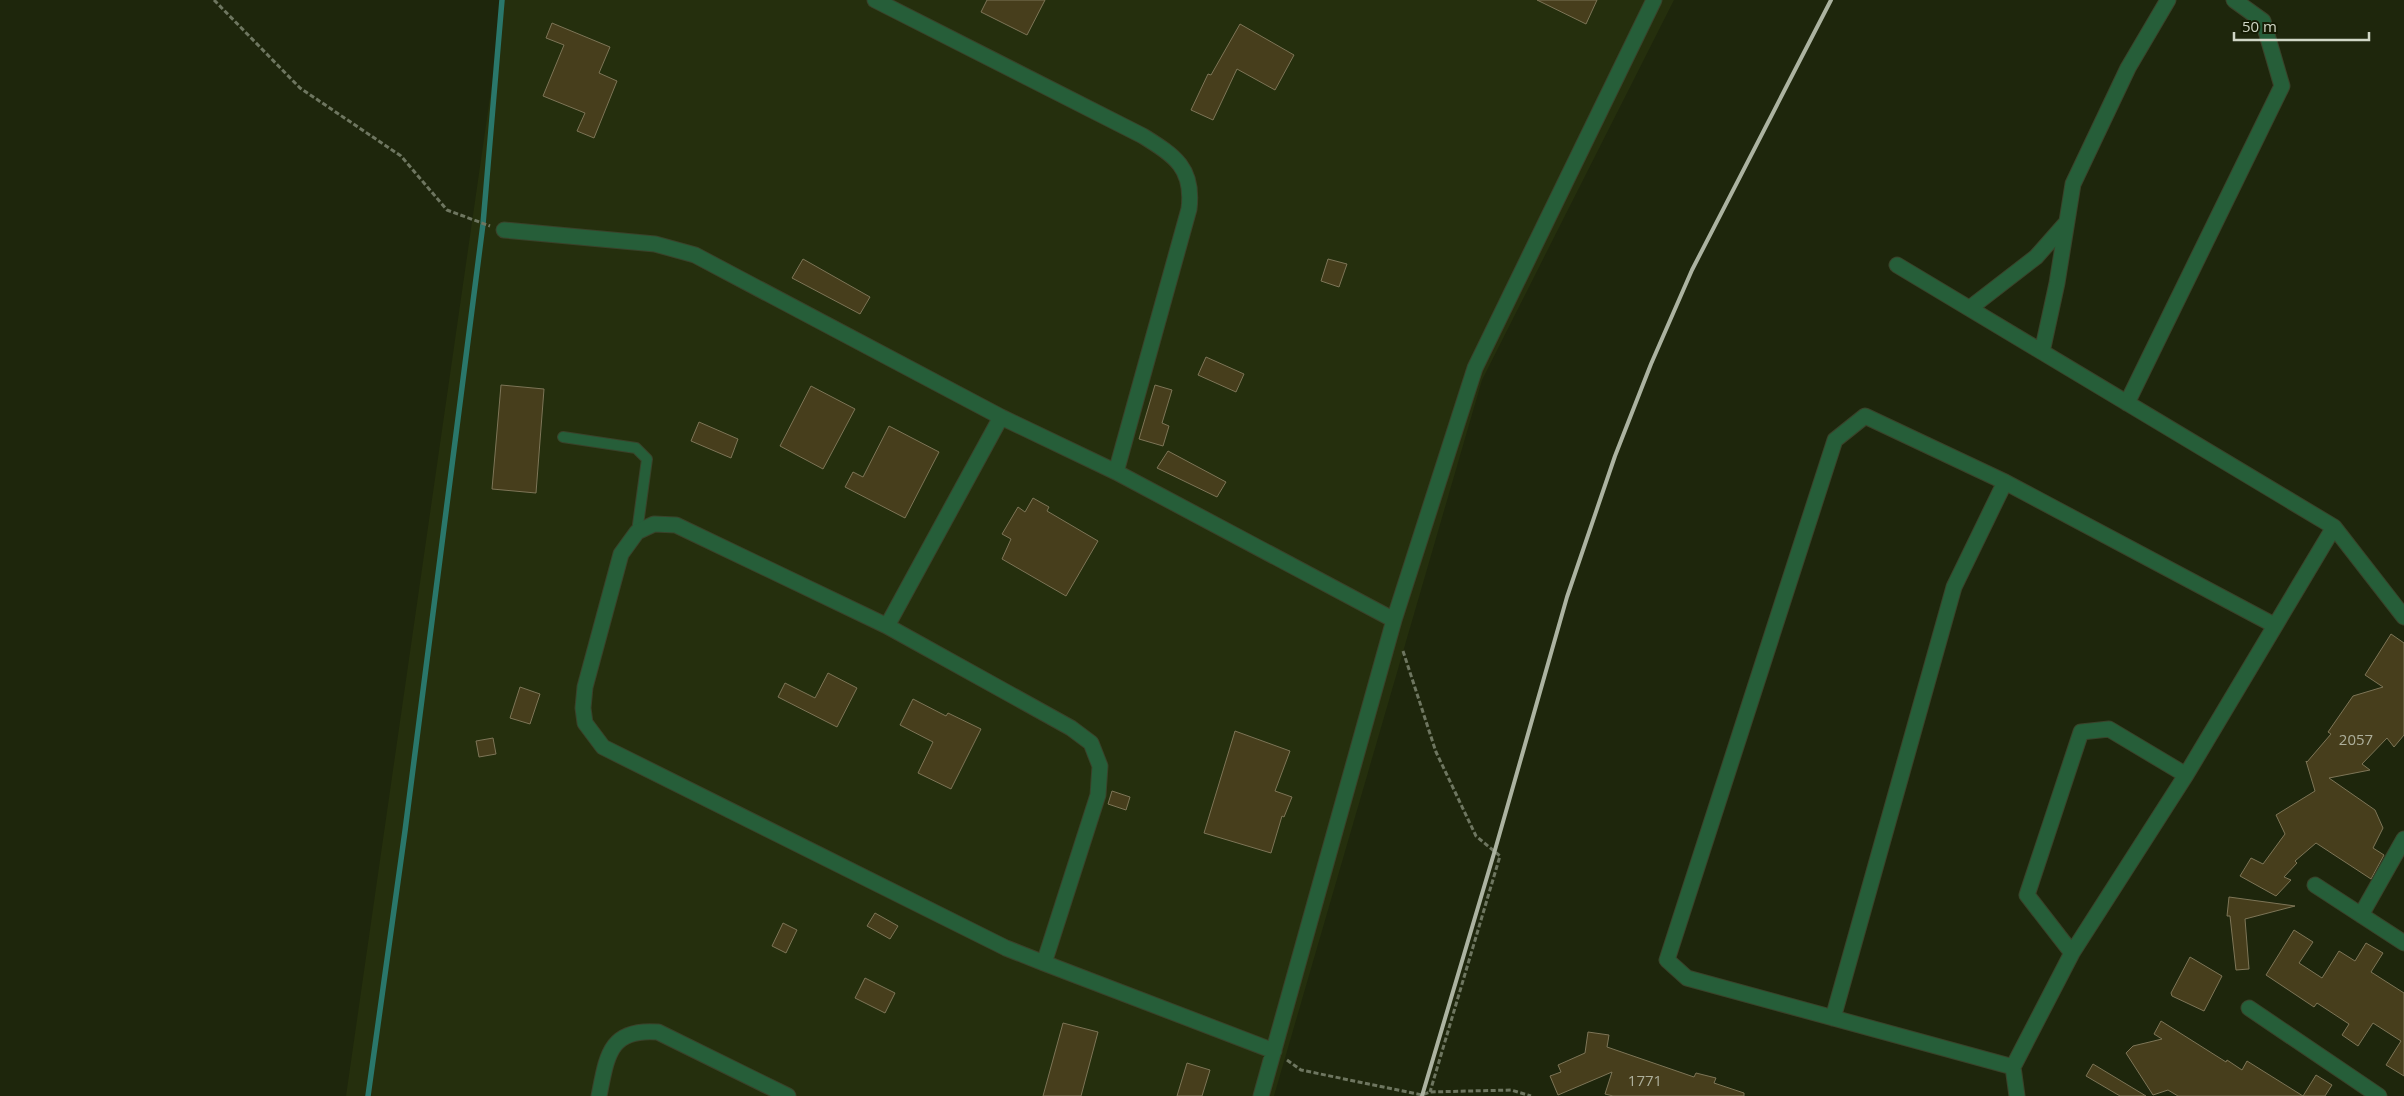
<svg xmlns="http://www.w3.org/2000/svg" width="2404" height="1096" viewBox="0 0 2404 1096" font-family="'Open Sans',sans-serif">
<rect width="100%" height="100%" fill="#1e260c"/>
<path fill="#252f0d" d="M504,0h1170l-192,380 -208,716h-928z"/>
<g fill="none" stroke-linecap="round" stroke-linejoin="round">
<path stroke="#2a776b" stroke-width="5.5" d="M368,1096l37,-265 78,-607 19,-224"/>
</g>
<path fill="#473e1c" stroke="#7d7557" d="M987,0h58l-18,35 -46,-23z
M1537,0h60l-11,24z
M552,23l58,24 -11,26 18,8 -23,57 -17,-7 8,-18 -42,-17 21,-51 -18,-7z
M1240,24l54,31 -19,35 -38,-21 -24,51 -22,-10 17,-36 3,1z
M803,259l67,38 -10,17 -68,-36z
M1328,259l19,5 -8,23 -18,-6z
M1206,357l38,17 -8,18 -38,-17z
M501,385l43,4 -8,104 -44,-4z
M1155,385l17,5 -10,33 7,3 -6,20 -24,-7z
M811,386l44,23 -32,60 -43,-23z
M699,422l39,17 -7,19 -40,-17z
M889,426l50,26 -34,66 -60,-31 8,-15 10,5z
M1168,451l58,31 -9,15 -60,-29z
M1033,498l16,9 -2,4 51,30 -32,55 -64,-37 9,-20 -9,-5 16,-27 7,5z
M2391,634l13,9v92l-10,12 -7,-9 -25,26 8,6 -41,8 46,32 8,18 -10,20 11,7 -13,24 -55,-36 -21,18 2,2 -13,14 7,3 -15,16 -36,-20 11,-18 12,6 22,-30 -9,-19 39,-24 -9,-30 1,1 24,-28 -3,-2 25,-36 30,-9 -18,-12z
M828,673l29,15 -20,39 -59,-30 7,-14 30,15z
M520,687l20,7 -10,30 -20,-6z
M913,699l33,17 2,-3 33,16 -30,60 -33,-16 15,-31 -33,-17z
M1235,731l55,20 -15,40 17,6 -8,20 -2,-1 -11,37 -67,-20z
M493,738l3,16 -17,3 -3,-16z
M1112,791l18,6 -4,13 -18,-6z
M2229,897l66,9 -50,13 4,50 -13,1 -6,-54h-3z
M875,913l23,13 -8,13 -23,-13z
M783,923l14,7 -11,23 -14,-7z
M2294,930l19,12 -14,21 23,15 17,-27 16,10 11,-18 17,10 -12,19 33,21v83l-18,-11 15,-24 -28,-18 -15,23 -16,-11 7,-11 -32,-21 -3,4 -48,-32z
M2190,957l32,19 -18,35 -32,-15 -1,-3z
M865,978l30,15 -10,20 -30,-15z
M2161,1021l65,41 1,-2 15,10 5,-9 56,35 13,-21 16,10 -7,11h-147l-10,-6 -15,5 -27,-42 7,-7 29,-7 -8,-5z
M1063,1023l35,9 -17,64h-38z
M1588,1032l21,3 -2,12 87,30 2,-4 20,5 -2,5 30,10v3h-131l-8,-2 7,-22 -54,23 -8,-19 11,-4 -3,-7 27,-12z
M1187,1063l23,7 -8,26h-25z
M2093,1064l53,32h-26l-34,-20z"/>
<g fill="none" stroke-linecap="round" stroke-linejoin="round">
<defs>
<path id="lane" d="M563,437l73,11 11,11 -10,73"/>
<path id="street" d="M875,0l268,136c32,20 51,32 46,73l-73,263
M504,230l151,14 40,11 306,162 115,55 278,148
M1897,265l437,262
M1970,308l66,-51 31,-35
M2042,352l15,-69 16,-99 55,-116 40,-68
M2127,403l155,-317 -19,-65 -29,-21
M887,626l114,-209
M2315,885l89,58
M2361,915l43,-76
M2072,953l-45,-58 54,-163 28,-3 77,46
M1044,963l54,-168 2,-29 -9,-23 -20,-15 -184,-102 -211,-101 -22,-1 -17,8 -16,22 -36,133 -2,21 2,15 18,24 403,201 38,15 230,88
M2249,1008l130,88
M1833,1018l121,-431 51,-105
M2013,1067l-326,-89 -20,-18 168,-520 30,-24 140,66 269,143
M599,1096c8,-40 10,-68 59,-64l130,64
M1261,1096l133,-476 81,-252 179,-368
M2017,1096l-4,-29 59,-114 114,-178 148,-248 70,90"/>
</defs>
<use href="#lane" stroke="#3a422a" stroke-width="12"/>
<use href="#street" stroke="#3a422a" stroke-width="17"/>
<path stroke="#6e7660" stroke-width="3" stroke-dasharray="5 2.5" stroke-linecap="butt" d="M214,0l86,88 101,68 46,54 43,16
M1403,651l33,101 40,84 24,20 -70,236
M1287,1060l14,10 121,25 8,-3 81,-2 20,6"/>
<use href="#lane" stroke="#265e39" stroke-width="10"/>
<use href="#street" stroke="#265e39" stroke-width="15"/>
<path stroke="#acb3a1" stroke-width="4" d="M1422,1096l73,-246 72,-253 48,-141 36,-92 41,-94 139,-270"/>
</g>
<g text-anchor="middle" stroke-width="4" stroke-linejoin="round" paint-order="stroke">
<g font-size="15" fill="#aeb09c">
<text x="2356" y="745">2057</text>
<text x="1645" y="1086">1771</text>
</g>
</g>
<path d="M2234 32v8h135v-8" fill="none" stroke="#d0d6c6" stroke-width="2.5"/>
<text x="2242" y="32" font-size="15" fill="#d0d6c6" stroke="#151c03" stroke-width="4" paint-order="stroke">50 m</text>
</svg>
